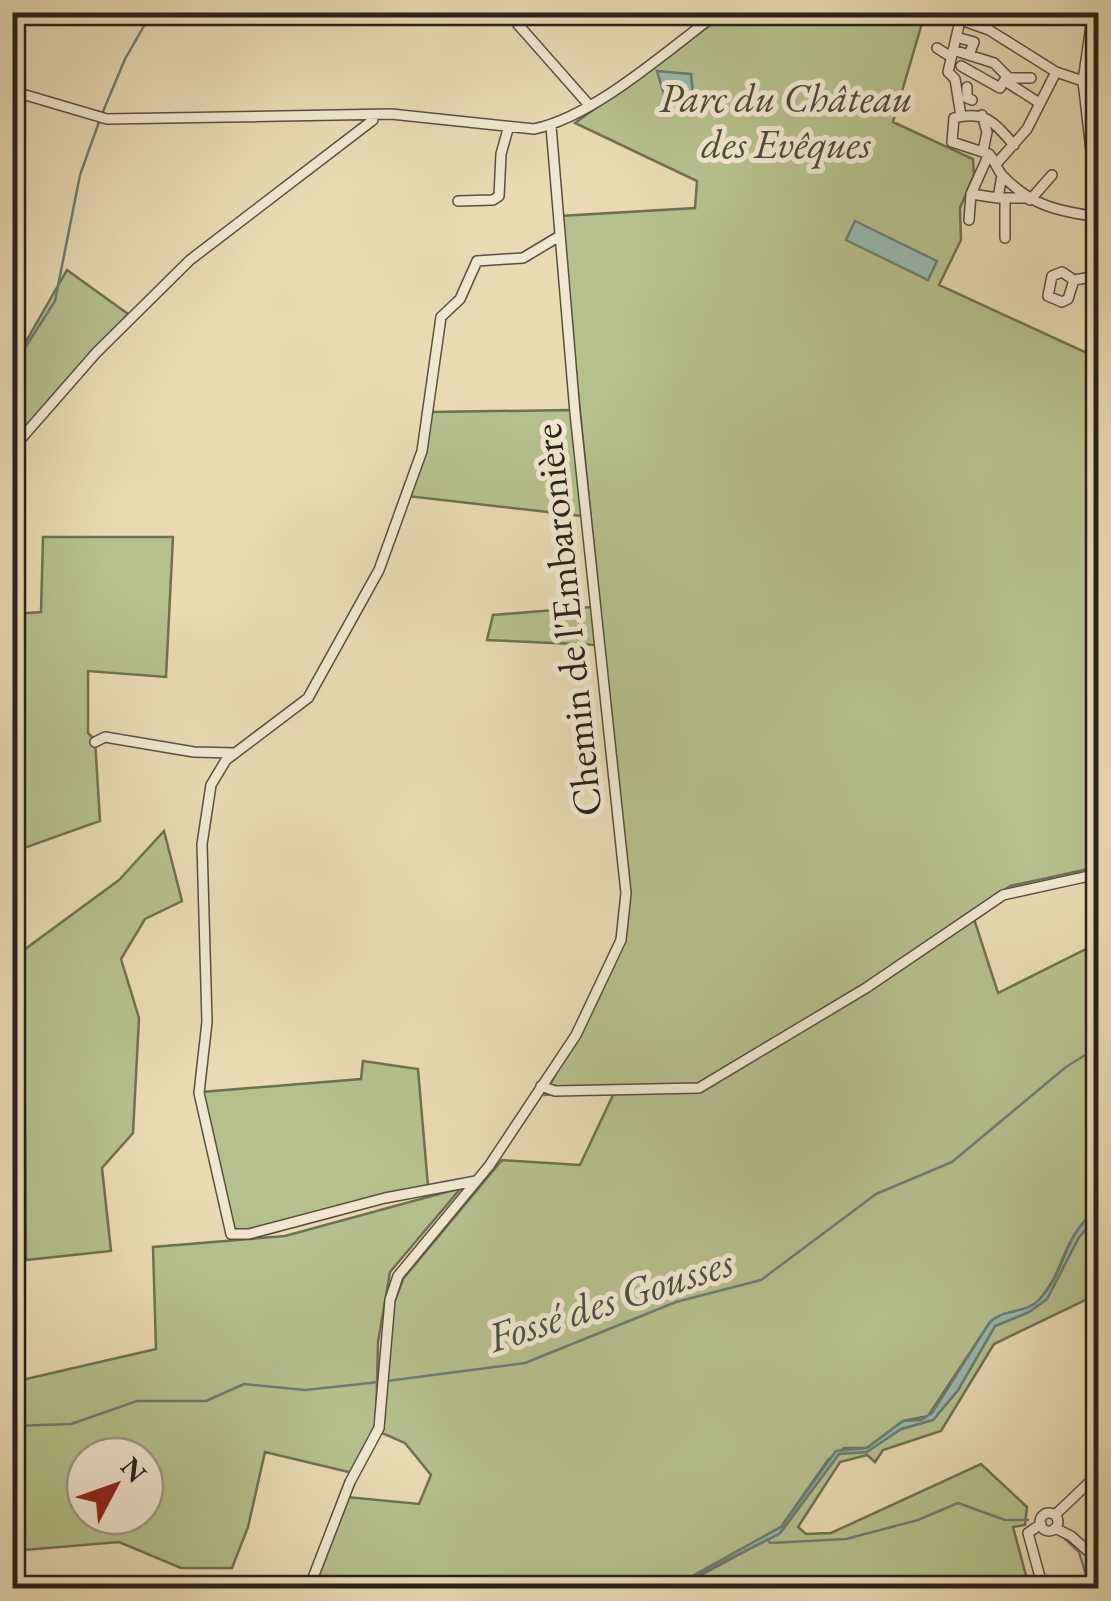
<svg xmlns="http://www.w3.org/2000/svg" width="1111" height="1601" viewBox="0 0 1111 1601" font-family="'EB Garamond',serif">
<rect width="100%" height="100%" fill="#e9dab2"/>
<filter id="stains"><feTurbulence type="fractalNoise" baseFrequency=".002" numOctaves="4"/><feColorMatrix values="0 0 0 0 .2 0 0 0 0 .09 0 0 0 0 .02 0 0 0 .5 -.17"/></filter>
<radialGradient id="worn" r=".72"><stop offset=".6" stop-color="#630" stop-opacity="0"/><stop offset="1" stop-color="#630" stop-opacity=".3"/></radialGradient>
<path fill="#b6c08c" stroke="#707052" stroke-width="2.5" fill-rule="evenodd" d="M727,13h198l-32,109 80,37 1,16 -14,33 1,32 -22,45 159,73v509l-88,19 -158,108 -152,92 -155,9 79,-154 5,-48 -69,-677 135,-8 2,-27 -122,-58z
M67,270l61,44 -115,129v-79z
M571,410l12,106 -176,-20 24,-84z
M43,537h130l-7,140 -78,-6v62l7,7 5,81 -87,31v-238l28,-2z
M592,607l4,38 -109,-5 6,-25z
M164,831l18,70 -37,18 -24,40 18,59 -6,115 -31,35 9,83 -85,9 -1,-157 -12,-83v-62l106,-78z
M974,919l24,74 100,-50v266c-38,29 -31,60 -59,91 -12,13 -34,10 -49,22l-62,94 -25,5 -36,27h-23l-16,12 -47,67 -110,61h-357l33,-91 72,7 12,-29 -26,-32 -23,-10 12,-130 9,-24 99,-119 78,5 34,-72 85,-3z
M363,1061l55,8 10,117 -187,45 -7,-3 -32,-136 159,-13z
M461,1188l-71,84 -12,70 -2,84 -23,47 -88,-21 -17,75 -16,41h-51l-62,-26 -106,9v-169l143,-33 -3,-102 132,-11zM85,1456h60v60h-60z
M1098,1216v78l-104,50 -53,87 -58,19 -8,12 -8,-7 -27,7 -42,65 8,7 25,-1 150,-69 46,43 -2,18 -12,2 15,56 -50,5h-301l104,-56 58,-78 30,-4 32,-21 32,-9 25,-30 37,-64 34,-14 18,-13 32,-62z"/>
<path fill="#97baae" stroke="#6c7d72" stroke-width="2.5" d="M657,71l34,3 3,31 -13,2 -16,-9z
M855,221l82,40 -9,19 -82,-40z
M1098,1209v7l-19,21 -32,62 -18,13 -34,14 -37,64 -25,30 -32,9 -34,23 -28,2 -60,80 -108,54 110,-61 55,-76 31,-3 36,-27 18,-1 11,-7 58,-91c15,-14 36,-8 49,-22 29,-30 21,-62 59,-91z"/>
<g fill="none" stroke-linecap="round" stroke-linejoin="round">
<path stroke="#6c7d72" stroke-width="2.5" d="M102,114l23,-55 27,-47
M12,368l43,-67 25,-126 19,-53
M387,1381l138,-18 151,-61 85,-22 115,-86 76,-32 114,-95 32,-20
M12,1426l59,-2 66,-23h69l38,-17 61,6 74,-8
M1062,1536l17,16 11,36
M768,1539l2,4 76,-4 72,-19 40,-17 47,17h23"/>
<defs>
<path id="minor" d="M507,12l82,93
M554,12l8,4 8,-4
M939,12l50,18 67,42 27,9
M1093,12l-10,69 15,130
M960,21l-12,51 7,7 6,37
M956,37l18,5 -5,13
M937,48l14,9
M953,50l41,13 13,13 -7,12 -39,-22
M1007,78h24
M1005,81l33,21
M1085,83l13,15
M967,87v11l5,2
M12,91l95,28 284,-5 143,15c60,-12 135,-80 185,-117
M982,115l5,17 -4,19
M1014,145c-20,-23 -29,-35 -60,-27l-2,24 37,12c6,7 8,15 13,21 29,31 56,36 96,42
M997,163l30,-34 29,-57
M1002,175l-4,23h30
M971,194l27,4
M1005,198v40
M1030,200l22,-25
M458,201l35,-1 6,-4 2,-42 7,-25
M969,220l2,-26 18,-40
M1074,280l-6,19 -6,3 -14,-6 4,-20 10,-4 12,8 24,-4
M12,449l84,-96 94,-93 183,-140
M95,742l10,-5 89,15 40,1
M541,1086l14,5 144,-3 167,-100 137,-93 95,-21
M476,1181l-91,17 -136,36h-18l-32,-141 8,-71 -5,-178 9,-59 15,-25 82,-62 71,-128 43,-119 19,-134 19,-18 17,-38 46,-3 35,-21
M1040 1522a9 9 0 1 1 18 0a9 9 0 1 1-18 0Z
M1055,1515l43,-41
M1041,1524l-13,9 15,55
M1055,1528l16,8 27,24
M309,1588l41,-106 29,-54 11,-128 8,-24 91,-110 87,-131 45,-95 5,-47 -51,-480 -24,-287"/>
</defs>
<use href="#minor" stroke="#5a4f3f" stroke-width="12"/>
<use href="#minor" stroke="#f1e7cd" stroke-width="9"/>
</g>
<g text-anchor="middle" stroke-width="10" stroke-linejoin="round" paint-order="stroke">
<g font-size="40" font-style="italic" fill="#4e4936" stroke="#f1e7cd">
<text x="786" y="112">Parc du Château<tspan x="786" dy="46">des Evêques</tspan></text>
</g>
<g font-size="40" fill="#2b2119" stroke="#f1e7cd">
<text transform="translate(567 620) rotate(-96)" y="14">Chemin de l'Embaronière</text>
</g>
<g font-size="42" font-style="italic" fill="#4b4f46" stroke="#f1e7cd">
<text transform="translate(610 1299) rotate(-18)" y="15">Fossé des Gousses</text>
</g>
</g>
<rect width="1111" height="1601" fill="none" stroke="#e9dab2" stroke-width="50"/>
<rect x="15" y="15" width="1081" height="1571" fill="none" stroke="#2b2119" stroke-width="5"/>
<rect x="25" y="25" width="1061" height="1551" fill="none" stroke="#2b2119" stroke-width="2.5"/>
<g transform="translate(115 1486) rotate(49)"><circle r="48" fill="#f1e7cd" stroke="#a29885" stroke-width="2.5"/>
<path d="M0-8L18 38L0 25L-18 38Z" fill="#8f2418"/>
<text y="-15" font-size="28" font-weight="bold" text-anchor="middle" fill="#2b2119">N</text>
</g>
<rect width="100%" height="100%" filter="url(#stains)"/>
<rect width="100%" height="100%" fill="url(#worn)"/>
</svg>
